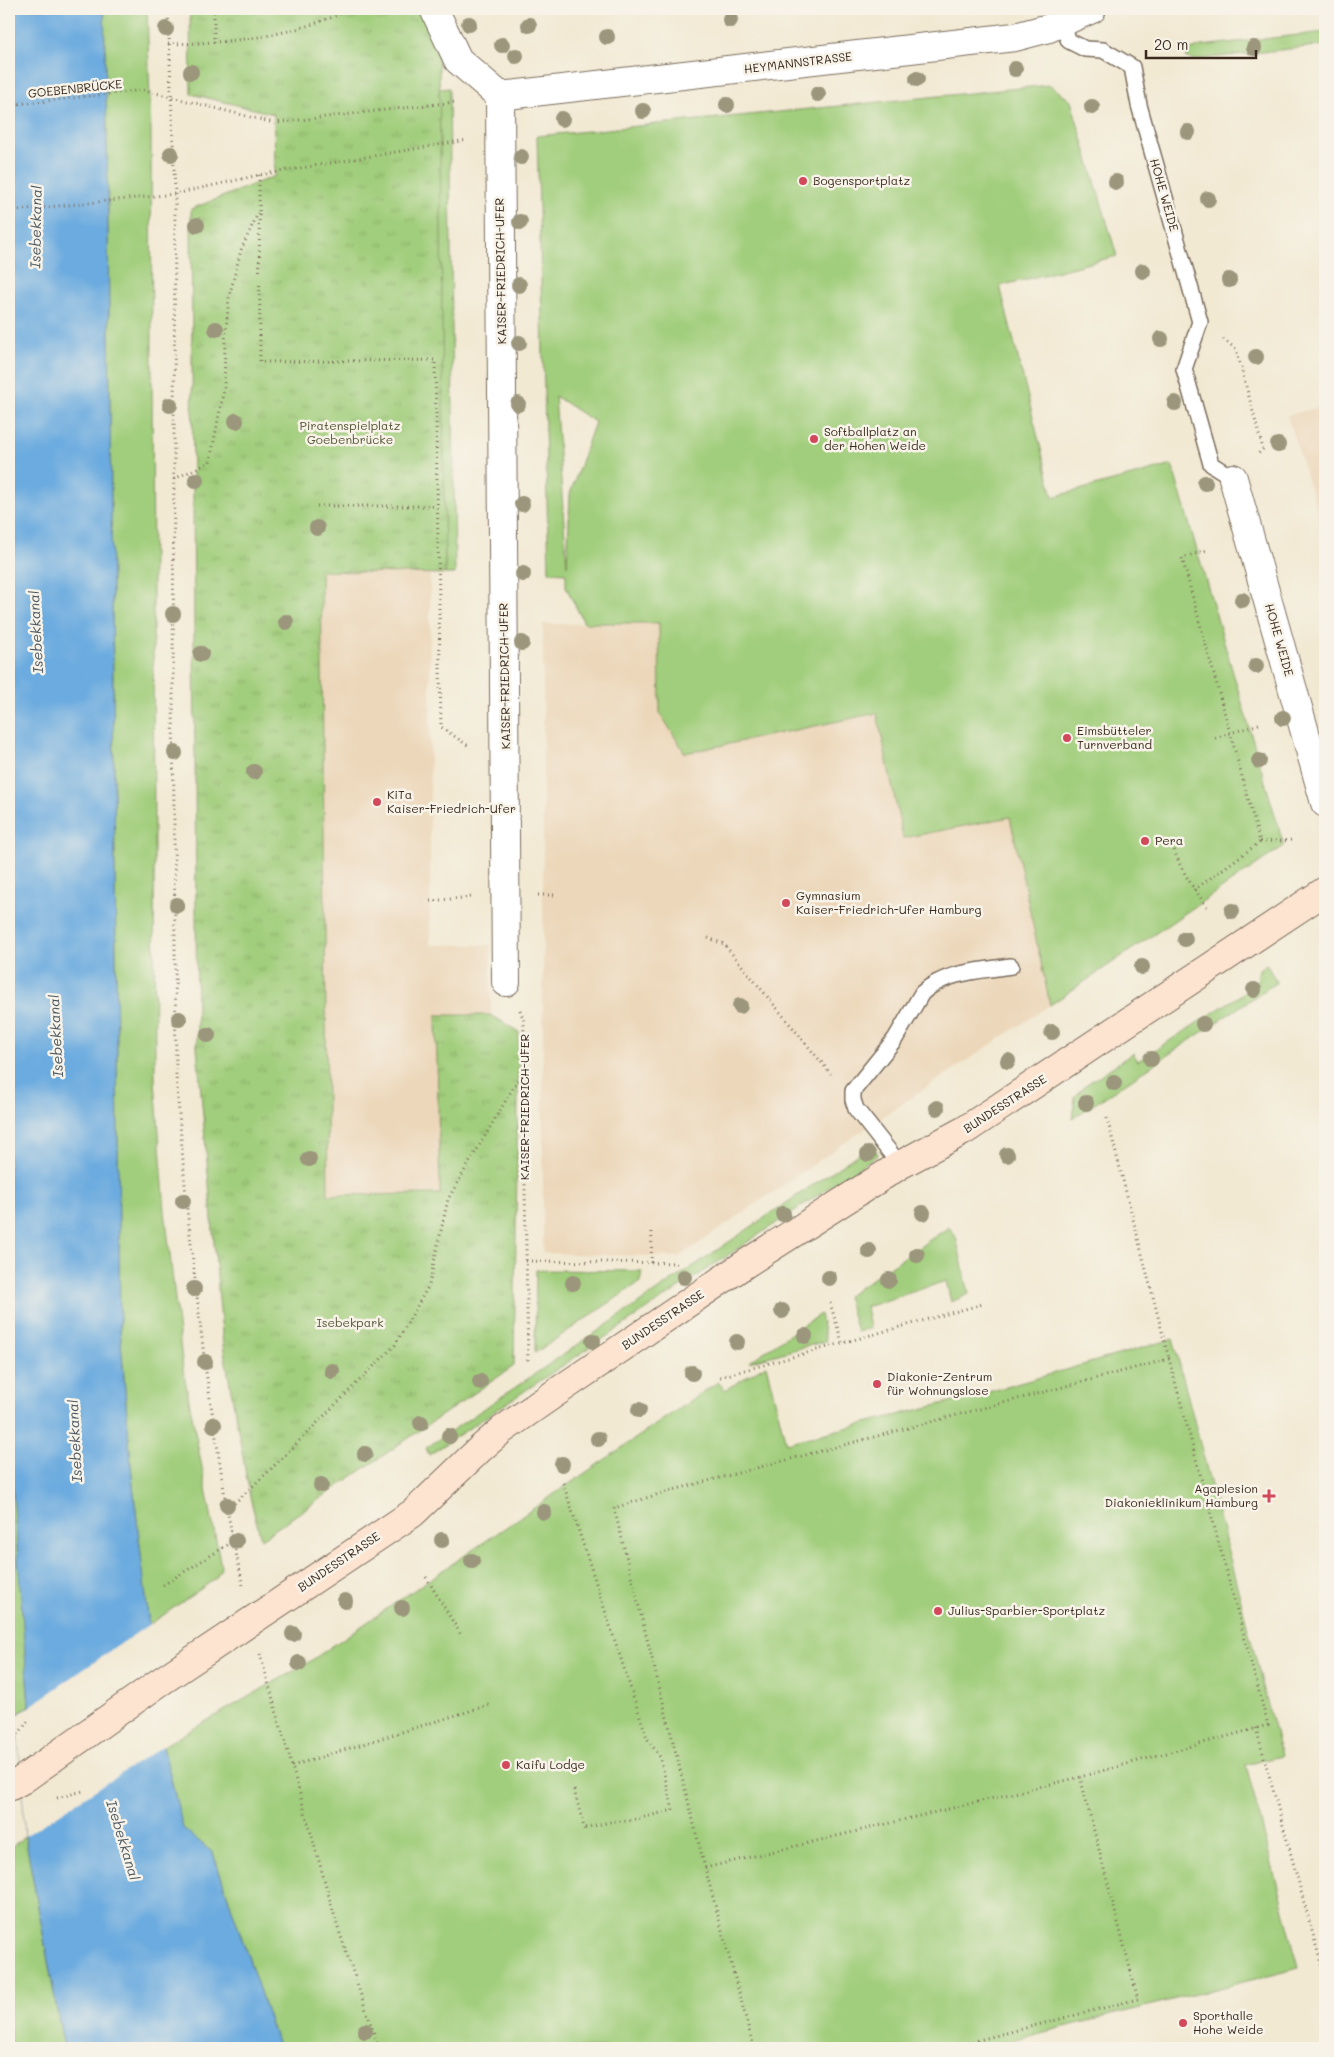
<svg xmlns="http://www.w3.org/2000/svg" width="1334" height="2057" viewBox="0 0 1334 2057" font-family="Mali,sans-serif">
<defs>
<pattern id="park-tufts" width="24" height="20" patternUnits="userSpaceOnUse" patternTransform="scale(1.25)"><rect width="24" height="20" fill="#a1ce7b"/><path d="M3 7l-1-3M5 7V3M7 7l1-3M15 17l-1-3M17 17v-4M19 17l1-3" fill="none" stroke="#8cb16a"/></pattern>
</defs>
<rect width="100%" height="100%" fill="#f7f3e8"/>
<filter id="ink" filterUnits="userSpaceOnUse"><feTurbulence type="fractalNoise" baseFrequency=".02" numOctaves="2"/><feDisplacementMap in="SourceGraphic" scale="10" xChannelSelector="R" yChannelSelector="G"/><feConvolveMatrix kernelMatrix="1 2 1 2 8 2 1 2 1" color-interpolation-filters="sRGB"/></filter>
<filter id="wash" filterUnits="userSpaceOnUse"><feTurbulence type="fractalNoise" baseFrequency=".0096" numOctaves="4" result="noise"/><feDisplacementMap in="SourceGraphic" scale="20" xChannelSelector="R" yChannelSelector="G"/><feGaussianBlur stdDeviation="1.12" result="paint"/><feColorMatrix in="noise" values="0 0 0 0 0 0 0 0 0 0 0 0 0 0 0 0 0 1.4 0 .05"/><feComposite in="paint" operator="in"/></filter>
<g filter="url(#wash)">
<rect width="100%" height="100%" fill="#f2e9d3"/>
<path fill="#ecd7ba" d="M1325,406v130l-38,-121z
M321,571l109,3v371h61v70l-55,1 5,178 -113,1z
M659,623l1,90 25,40 193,-40 25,124 107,-20 40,188 -181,121 -190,131 -136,-4v-629z"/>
<path fill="#a1ce7b" stroke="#6e7c4c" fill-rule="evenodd" d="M104,9h43l4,122 4,950 10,130 18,158 38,197 -1,5 -5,8 -66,46 -17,-149 -12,-147 -13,-1194z
M421,9l18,49 -1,31 11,-1 6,486h-10l-7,-484 -247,4z
M1325,32v13l-133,15 -6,-3 5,-7 10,-4z
M1050,85l21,16 46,155 -117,30 53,211 119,-32 112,381 -234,159 -40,-188 -107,21 -26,-125 -192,40 -25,-40 -1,-90h-75l-18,-36v-14l-17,-1 -12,-436zM555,396l40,26 -25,72 -3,72z
M1266,964l11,18 -205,137 3,-22 9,-11 49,-33 5,8 118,-76 3,-16z
M873,1144l5,11 -449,300 -3,-7z
M949,1227l7,10 13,57 -18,8 -5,-21 -80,26 4,21 -13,4 -10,-36z
M536,1270l106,1 -2,11 -105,71z
M820,1314l6,27 -77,21z
M1173,1339l108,417 -35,9 53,203 -318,80h-702l-66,-195 -30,-24 -20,-83 146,-84 409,-280 7,8 41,-25 20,78 199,-50z
M9,1424l20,282 -14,10v-3l-6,3z
M25,1836l39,212h-55v-199z"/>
<path fill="url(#park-tufts)" stroke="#6e7c4c" d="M190,9h231l18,49 6,516 -124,-3 7,624 112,-1 -4,-179h55l28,17 -5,334 -253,173 -11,-42 -27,-152 -26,-298 -6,-838 84,-33 -1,-62 -83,-20z"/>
<path fill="#6cabdf" stroke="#546a7e" d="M9,9h95l3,126 13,1194 12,147 31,270 20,82 30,25 66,195h-215l-39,-212 -3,-56 -6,-64 13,-10 -20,-267z"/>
<path fill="#f2e9d3" d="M151,1623l15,121 -141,92 -3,-56 -6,-64z"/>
</g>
<g filter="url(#ink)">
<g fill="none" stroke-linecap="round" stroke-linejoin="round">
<defs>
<path id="lane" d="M1061,22l8,19 16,8 18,1 29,17 7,38 61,217 -16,47 27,95 22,14
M900,1165l-44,-56 -3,-9v-9l42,-52 27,-46c24,-22 58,-22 89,-27"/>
<path id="street" d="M434,9l24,51 42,36 6,886
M500,96l515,-59 34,-9 43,-19
M1233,478l92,325"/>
<path id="secondary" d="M9,1787l13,-7 135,-96 256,-171 67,-64 22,-19 62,-43 181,-123 155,-99 65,-35 360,-239"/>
</defs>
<use href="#lane" stroke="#7b6d5d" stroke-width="18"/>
<use href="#street" stroke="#7b6d5d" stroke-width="30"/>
<use href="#secondary" stroke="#7b6d5d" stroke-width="30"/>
<path stroke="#7b6d5d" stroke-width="3" stroke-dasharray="1 4" stroke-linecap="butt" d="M168,9l7,185 -2,497 3,385 11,133 18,156 22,145 16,76
M214,43v-34
M168,44c51,-1 103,-5 151,-22 10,-4 20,-6 28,-13
M9,105l135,-15 130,33 181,-21
M259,175l1,187 175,-2 6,367 29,20
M9,211l166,-17 84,-19 208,-35
M1223,339l13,10 27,100 -6,6
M174,479l36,-17 14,-73 1,-47 4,-45 12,-47 17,-37
M317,506h120
M1215,738l44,-14
M1260,842l33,-2
M1173,845c6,24 20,42 34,62
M1194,890l66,-48 -78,-284 25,-8
M538,895h17
M430,901l42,-4
M708,938l16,6 107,130
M520,1010l4,11 -1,50 5,293
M1107,1118l62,241
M526,1261l155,2
M651,1263l1,-32
M830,1303l12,39
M720,1377l263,-73
M563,1483l84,255 13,19 13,53 -45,11h-14l-30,7
M227,1510l43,-40 125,-125 34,-60 19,-86 75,-128
M426,1577l35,58
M163,1585l71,-44
M260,1654l78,274 41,120
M1256,1728l69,250
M9,1746l20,-26
M292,1766l200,-62
M574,1790l11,41
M57,1798l26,-7
M705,1868l375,-91 188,-52 -99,-366 -507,134 -48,15 91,360 49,180
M948,2048l190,-49 -58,-222"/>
<use href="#lane" stroke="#fff" stroke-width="15"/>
<use href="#street" stroke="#fff" stroke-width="28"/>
<use href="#secondary" stroke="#fde4d1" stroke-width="28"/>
</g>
<g fill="#9b967c">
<circle cx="730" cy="20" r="8"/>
<circle cx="469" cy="24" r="8"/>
<circle cx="529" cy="25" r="8"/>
<circle cx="166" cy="29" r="8"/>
<circle cx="607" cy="37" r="8"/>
<circle cx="502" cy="45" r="8"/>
<circle cx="1254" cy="48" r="8"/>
<circle cx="516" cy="56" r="8"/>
<circle cx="1015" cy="69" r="8"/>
<circle cx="191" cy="72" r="8"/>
<circle cx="917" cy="79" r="8"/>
<circle cx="818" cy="94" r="8"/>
<circle cx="727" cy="105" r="8"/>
<circle cx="1092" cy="107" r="8"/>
<circle cx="643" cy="111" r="8"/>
<circle cx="562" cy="119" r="8"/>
<circle cx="1188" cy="132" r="8"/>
<circle cx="171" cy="154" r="8"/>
<circle cx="521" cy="157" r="8"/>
<circle cx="1116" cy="182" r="8"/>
<circle cx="1208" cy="199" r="8"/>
<circle cx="520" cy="222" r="8"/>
<circle cx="197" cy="225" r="8"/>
<circle cx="1143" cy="271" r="8"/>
<circle cx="1229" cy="280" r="8"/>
<circle cx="519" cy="285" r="8"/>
<circle cx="216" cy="329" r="8"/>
<circle cx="1161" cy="339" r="8"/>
<circle cx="519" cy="343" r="8"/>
<circle cx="1256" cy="357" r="8"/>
<circle cx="1175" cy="403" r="8"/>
<circle cx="518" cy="404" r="8"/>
<circle cx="170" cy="405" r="8"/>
<circle cx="236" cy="421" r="8"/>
<circle cx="1278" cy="445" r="8"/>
<circle cx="196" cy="480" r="8"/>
<circle cx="1205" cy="483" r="8"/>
<circle cx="522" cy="504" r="8"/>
<circle cx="317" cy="528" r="8"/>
<circle cx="523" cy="574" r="8"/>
<circle cx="1242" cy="600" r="8"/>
<circle cx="173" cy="614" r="8"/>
<circle cx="286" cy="622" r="8"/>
<circle cx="522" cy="643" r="8"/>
<circle cx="201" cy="654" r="8"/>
<circle cx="1256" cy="666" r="8"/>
<circle cx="1283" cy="718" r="8"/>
<circle cx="175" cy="753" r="8"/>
<circle cx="1259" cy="761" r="8"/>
<circle cx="254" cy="772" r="8"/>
<circle cx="177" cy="905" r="8"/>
<circle cx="1232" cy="911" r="8"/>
<circle cx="1185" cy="939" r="8"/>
<circle cx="1142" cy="967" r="8"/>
<circle cx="1254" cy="990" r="8"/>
<circle cx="740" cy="1006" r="8"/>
<circle cx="179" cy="1019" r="8"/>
<circle cx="1203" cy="1024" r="8"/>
<circle cx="1052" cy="1032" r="8"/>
<circle cx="208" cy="1035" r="8"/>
<circle cx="1151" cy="1059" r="8"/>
<circle cx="1008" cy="1061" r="8"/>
<circle cx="1114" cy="1083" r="8"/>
<circle cx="1086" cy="1103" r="8"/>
<circle cx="937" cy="1108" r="8"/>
<circle cx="868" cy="1154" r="8"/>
<circle cx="1007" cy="1155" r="8"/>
<circle cx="309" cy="1159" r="8"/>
<circle cx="183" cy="1201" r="8"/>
<circle cx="923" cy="1213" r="8"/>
<circle cx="783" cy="1214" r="8"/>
<circle cx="869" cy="1251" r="8"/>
<circle cx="917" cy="1255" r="8"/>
<circle cx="684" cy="1277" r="8"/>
<circle cx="829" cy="1278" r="8"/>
<circle cx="889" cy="1280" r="8"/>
<circle cx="573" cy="1283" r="8"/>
<circle cx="194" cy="1289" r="8"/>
<circle cx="782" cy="1311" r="8"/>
<circle cx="805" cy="1336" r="8"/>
<circle cx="593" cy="1341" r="8"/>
<circle cx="737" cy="1342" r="8"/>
<circle cx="205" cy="1362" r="8"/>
<circle cx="332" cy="1371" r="8"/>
<circle cx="692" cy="1373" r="8"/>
<circle cx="480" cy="1382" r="8"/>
<circle cx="639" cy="1410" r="8"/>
<circle cx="421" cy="1423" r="8"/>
<circle cx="214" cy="1425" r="8"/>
<circle cx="449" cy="1436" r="8"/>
<circle cx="598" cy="1439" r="8"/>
<circle cx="365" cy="1454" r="8"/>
<circle cx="562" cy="1464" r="8"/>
<circle cx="321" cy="1485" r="8"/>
<circle cx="227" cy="1505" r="8"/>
<circle cx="544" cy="1512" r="8"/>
<circle cx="442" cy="1540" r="8"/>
<circle cx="236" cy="1541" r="8"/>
<circle cx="472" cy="1561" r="8"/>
<circle cx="345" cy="1601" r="8"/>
<circle cx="402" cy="1608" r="8"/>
<circle cx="293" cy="1634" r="8"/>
<circle cx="299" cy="1663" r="8"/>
<circle cx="365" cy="2031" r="8"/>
</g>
</g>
<g fill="#d1495b" stroke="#f7f3e8" stroke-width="2">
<circle cx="803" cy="181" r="5"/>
<circle cx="814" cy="439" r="5"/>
<circle cx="1067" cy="738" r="5"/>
<circle cx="377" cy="802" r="5"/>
<circle cx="1145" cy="841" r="5"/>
<circle cx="786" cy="903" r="5"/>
<circle cx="877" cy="1384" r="5"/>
<path d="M1266.5 1488.5h5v5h5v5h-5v5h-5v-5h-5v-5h5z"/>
<circle cx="938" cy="1611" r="5"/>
<circle cx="506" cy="1765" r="5"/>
<circle cx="1183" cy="2023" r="5"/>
</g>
<g text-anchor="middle" stroke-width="5" stroke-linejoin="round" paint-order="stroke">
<g font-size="12" fill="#3b2a1e" stroke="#f7f3e8">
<text transform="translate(798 63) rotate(-7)" y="4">HEYMANNSTRASSE</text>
<text transform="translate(75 89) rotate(-6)" y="4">GOEBENBRÜCKE</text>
<text transform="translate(1164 195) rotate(74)" y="4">HOHE WEIDE</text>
<text transform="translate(501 271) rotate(-91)" y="4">KAISER-FRIEDRICH-UFER</text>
<text transform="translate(1279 640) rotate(74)" y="4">HOHE WEIDE</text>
<text transform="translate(505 676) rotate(-91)" y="4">KAISER-FRIEDRICH-UFER</text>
<text transform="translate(1005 1104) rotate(-33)" y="4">BUNDESSTRASSE</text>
<text transform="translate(525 1107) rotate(-90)" y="4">KAISER-FRIEDRICH-UFER</text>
<text transform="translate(663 1320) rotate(-34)" y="4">BUNDESSTRASSE</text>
<text transform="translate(339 1562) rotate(-34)" y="4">BUNDESSTRASSE</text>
</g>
<g font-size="12" fill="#3b2a1e" stroke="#f7f3e8" text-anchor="start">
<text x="813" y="185">Bogensportplatz</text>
<text x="824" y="436">Softballplatz an<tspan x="824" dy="14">der Hohen Weide</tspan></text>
<text x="1077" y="735">Eimsbütteler<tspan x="1077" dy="14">Turnverband</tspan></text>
<text x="387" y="799">KiTa<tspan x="387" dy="14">Kaiser-Friedrich-Ufer</tspan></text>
<text x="1155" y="845">Pera</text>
<text x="796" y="900">Gymnasium<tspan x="796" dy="14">Kaiser-Friedrich-Ufer Hamburg</tspan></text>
<text x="887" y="1381">Diakonie-Zentrum<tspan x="887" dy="14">für Wohnungslose</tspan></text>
<text x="1258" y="1493" text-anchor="end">Agaplesion<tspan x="1258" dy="14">Diakonieklinikum Hamburg</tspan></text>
<text x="948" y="1615">Julius-Sparbier-Sportplatz</text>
<text x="516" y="1769">Kaifu Lodge</text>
<text x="1193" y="2020">Sporthalle<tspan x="1193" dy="14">Hohe Weide</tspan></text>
</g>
<g font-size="12" fill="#545335" stroke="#f7f3e8">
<text x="350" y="430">Piratenspielplatz<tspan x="350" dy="14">Goebenbrücke</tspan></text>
<text x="350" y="1327">Isebekpark</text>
</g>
<g font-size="14" font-style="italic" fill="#4c5762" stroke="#f7f3e8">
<text transform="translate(36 227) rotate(-89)" y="5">Isebekkanal</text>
<text transform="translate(36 632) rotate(-93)" y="5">Isebekkanal</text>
<text transform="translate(56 1036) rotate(-93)" y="5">Isebekkanal</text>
<text transform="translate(75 1441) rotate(-93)" y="5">Isebekkanal</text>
<text transform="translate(123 1840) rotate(73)" y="5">Isebekkanal</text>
</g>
</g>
<rect width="1334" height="2057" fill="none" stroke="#f7f3e8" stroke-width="30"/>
<path d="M1146 50v8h110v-8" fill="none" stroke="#3b2a1e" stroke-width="2.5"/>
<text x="1154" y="50" font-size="15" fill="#3b2a1e" stroke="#f7f3e8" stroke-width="4" paint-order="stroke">20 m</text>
</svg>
